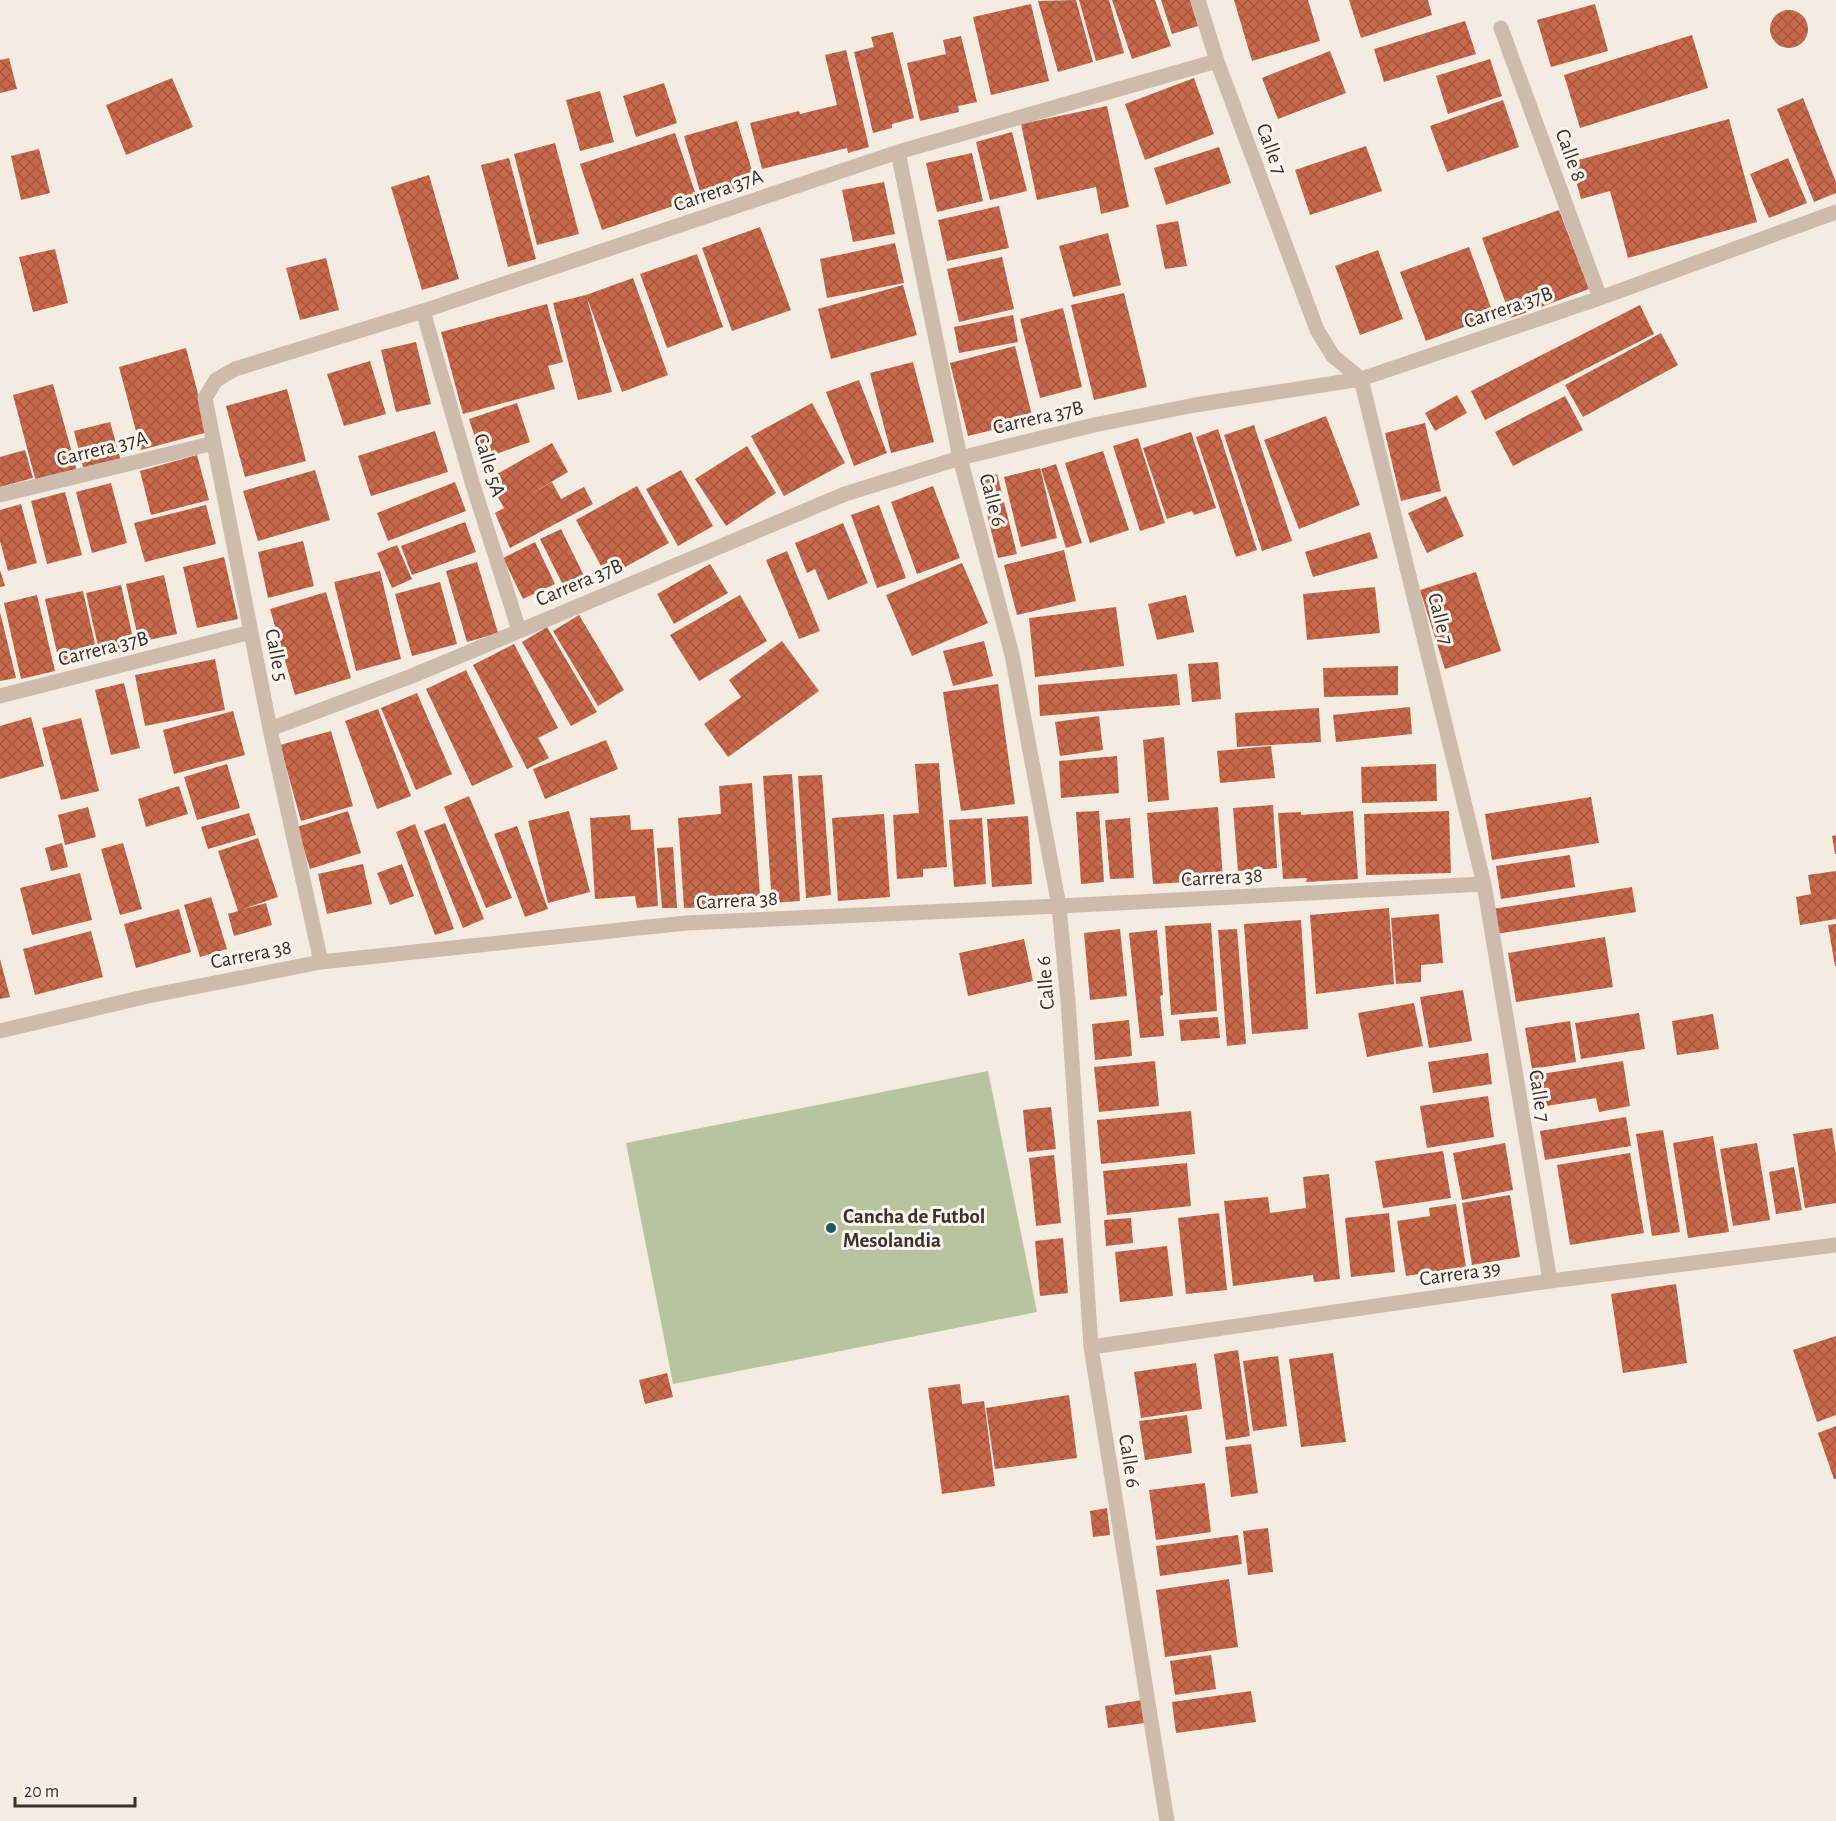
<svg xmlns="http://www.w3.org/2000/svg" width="1836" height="1821" viewBox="0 0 1836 1821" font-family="'Alegreya Sans',sans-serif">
<defs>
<pattern id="building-cross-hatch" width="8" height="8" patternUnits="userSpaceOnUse" patternTransform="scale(1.5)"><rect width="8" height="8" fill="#c8694b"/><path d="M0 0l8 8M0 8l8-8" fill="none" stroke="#a4573f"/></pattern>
</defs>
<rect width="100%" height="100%" fill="#f4ebe1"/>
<path fill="#b8c4a0" d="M988,1071l49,241 -364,72 -47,-241z"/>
<path fill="url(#building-cross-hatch)" d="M1076,0l17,62 -35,10 -20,-71z
M1079,0h30l15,53 -28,8z
M1112,0h43l16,46 -39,13z
M1161,0h29l8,26 -26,8z
M1234,0h74l12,41 -68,20z
M1349,0h79l4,15 -71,23z
M1031,4l18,77 -58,14 -18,-78z
M1595,4l13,47 -57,16 -14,-47z
M1770 29a19 19 0 1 1 38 0a19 19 0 1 1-38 0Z
M1465,21l11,33 -92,28 -10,-33z
M893,32l21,86 -22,6v4l-19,5 -19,-81 20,-5 -3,-10z
M1692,35l16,53 -128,40 -16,-53z
M961,36l16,66 -19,4 1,6 -39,9 -13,-58 39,-9 -3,-14z
M846,50l23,97 -21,6 -1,-5 -85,21 -12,-46 49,-12 1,3 37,-9 -12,-50z
M1330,51l16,42 -68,26 -16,-41z
M9,58l8,31 -17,4v-33z
M1490,59l12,37 -54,18 -12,-38z
M172,78l21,49 -67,28 -20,-50z
M1194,78l20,56 -69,26 -20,-56z
M664,83l13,40 -41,14 -13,-41z
M600,91l14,51 -34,9 -14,-51z
M1803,98l33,84v11l-22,9 -37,-93z
M1503,100l16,47 -72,25 -17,-46z
M1107,106l22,101 -28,7 -5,-27 -59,13 -16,-76z
M1729,119l28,103 -129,36 -18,-67 -29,8 -10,-37z
M737,121l20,66 -54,15 -19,-66z
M1012,132l15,59 -37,9 -14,-58z
M675,133l22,65 -95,32 -22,-66z
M555,143l24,91 -42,11 -23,-91z
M1366,146l16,45 -72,24 -15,-45z
M1219,147l12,36 -65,22 -12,-37z
M39,149l11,44 -29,7 -10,-44z
M972,153l11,48 -46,11 -11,-49z
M509,158l27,101 -28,8 -27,-102z
M1788,158l19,45 -38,15 -19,-44z
M429,175l30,104 -37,11 -31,-103z
M884,182l11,52 -42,8 -11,-52z
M999,206l10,42 -62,13 -9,-41z
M1559,210l30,79 -78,29 -29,-80z
M1178,221l9,45 -22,3 -9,-44z
M760,227l31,83 -59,21 -30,-83z
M1108,233l13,52 -48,12 -14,-51z
M895,243l9,40 -77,15 -7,-39z
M1469,247l25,69 -68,25 -26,-69z
M55,249l13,54 -35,9 -14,-55z
M1378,250l25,69 -43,16 -25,-69z
M697,254l26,73 -56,21 -27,-74z
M1002,257l12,52 -55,13 -12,-53z
M326,258l13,52 -39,10 -14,-52z
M633,278l35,97 -46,17 -35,-94 25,94 -34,8 -25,-97 33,-8z
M903,285l14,50 -86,24 -13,-50z
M1124,293l23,94 -53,13 -23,-95z
M547,304l16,58 -15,4 7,23 -92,25 -22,-82z
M1640,305l14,29 -169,86 -14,-29z
M1063,308l19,79 -42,11 -20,-79z
M1013,315l5,27 -59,11 -5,-26z
M1661,333l17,32 -95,52 -18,-32z
M416,342l15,62 -35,8 -15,-62z
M1015,346l18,74 -65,16 -18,-73z
M186,348l22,84 -67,18 -22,-83z
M370,361l16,53 -42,12 -17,-52z
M913,362l21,80 -43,11 -21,-80z
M859,380l28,73 -33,13 -28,-74z
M53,384l24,87 -41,11 -23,-87z
M287,389l19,72 -61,16 -19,-71z
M1457,395l10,18 -32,18 -10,-18z
M1565,396l18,34 -70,36 -18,-34z
M517,403l13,39 -48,17 -13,-40z
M812,403l33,60 -61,33 -33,-60z
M1326,416l34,89 -61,24 -35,-89z
M110,422l11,39 -37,10 -10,-40z
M1425,423l16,68 -40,10 -16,-68z
M1254,425l38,116 -30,10 -38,-116z
M1218,429l39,121 -21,7 -40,-120z
M435,431l13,41 -77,24 -13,-40z
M1191,432l25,76 -22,7 -2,-4 -25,8 -24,-71z
M1138,438l27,85 -25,8 -27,-85z
M552,443l16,29 -39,23 23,-13 9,17 23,-12 9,17 -83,44 -15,-35 9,-5 -16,-29z
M747,446l29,47 -50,33 -31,-47z
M25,450l8,28 -33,9v-30z
M1103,451l26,79 -39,13 -25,-80z
M197,455l12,45 -58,15 -11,-44z
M1056,464l26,79 -16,5 -25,-79z
M1040,468l17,70 -36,9 -17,-70z
M315,470l15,50 -72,21 -15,-50z
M681,470l32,56 -35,20 -32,-57z
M997,474l20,80 -19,4 -20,-79z
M455,482l11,29 -78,30 -11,-28z
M111,483l16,60 -35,10 -16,-61z
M637,486l32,57 -62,34 -31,-57z
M933,486l27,72 -43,16 -26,-72z
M65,492l17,63 -35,9 -16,-63z
M1446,496l18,40 -37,17 -19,-40z
M21,504l16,59 -29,8 -8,-30v-31z
M206,505l10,39 -71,18 -11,-39z
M879,505l27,73 -29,10 -26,-73z
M465,522l11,30 -64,23 -11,-29z
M843,523l25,60 -40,17 -13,-31 -8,4 -12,-30z
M561,529l27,55 -20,11 -28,-56z
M1370,532l8,26 -65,19 -8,-25z
M303,541l11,45 -46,12 -10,-46z
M535,542l20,42 -32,15 -20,-41z
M397,545l15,34 -20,9 -15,-35z
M1064,550l12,51 -59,14 -13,-50z
M787,551l33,80 -21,8 -33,-79z
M224,557l14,62 -41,9 -14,-61z
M477,562l21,71 -31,9 -21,-71z
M962,563l26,60 -76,33 -26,-61z
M710,564l18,29 -54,31 -17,-30z
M0,570l5,16 -5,1z
M380,571l21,88 -45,12 -22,-89z
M1476,572l25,79 -56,18 -25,-79z
M164,575l13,59 -38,8 -13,-58z
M440,582l17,62 -45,12 -17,-62z
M121,585l14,62 -35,8 -14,-62z
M1375,587l5,46 -73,7 -4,-46z
M83,591l15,66 -38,9 -15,-67z
M326,592l25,86 -56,17 -25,-86z
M37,595l18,76 -34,8 -17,-76z
M740,595l27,46 -68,40 -29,-46z
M1186,595l8,37 -37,8 -9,-36z
M1116,607l8,59 -89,11 -6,-59z
M0,612l16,66 -16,3z
M579,615l45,75 -26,16 -45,-75z
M547,627l50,85 -26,14 -49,-84z
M782,641l37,50 -91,66 -24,-33 37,-27 -12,-17z
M984,641l9,35 -40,10 -10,-35z
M514,644l44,84 -20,10 11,20 -22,11 -54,-104z
M215,659l10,51 -80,16 -10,-51z
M1218,662l3,37 -29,3 -4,-38z
M1398,666v29l-74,2 -1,-29z
M466,670l47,97 -41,19 -46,-97z
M1177,674l3,31 -140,11 -2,-31z
M124,683l16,65 -29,7 -16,-65z
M998,684l17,120 -54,7 -18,-119z
M417,693l35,81 -36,16 -35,-82z
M1410,707l2,27 -76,8 -3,-27z
M1319,708l2,34 -84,5 -2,-34z
M378,709l33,87 -34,13 -32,-88z
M233,711l12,44 -71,19 -11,-44z
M1099,716l4,34 -43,6 -5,-34z
M31,717l13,49 -44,13v-53z
M81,718l18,73 -38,9 -19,-72z
M331,731l22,75 -52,15 -21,-76z
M1164,737l5,63 -21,2 -5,-62z
M606,740l12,29 -73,30 -12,-30z
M1271,746l4,32 -55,5 -3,-32z
M1117,756l2,37 -58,5 -2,-37z
M939,763l8,104 -24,2v8l-26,2 -4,-64 26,-2 -4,-49z
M227,764l13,44 -43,12 -13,-43z
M1436,764l1,37 -75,2 -1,-36z
M792,774l8,127 -28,2 -9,-127z
M822,775l9,120 -25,3 -8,-122z
M752,783l8,113 -33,2v8l-43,2 -6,-90 43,-4 -2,-28z
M179,786l9,28 -42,13 -8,-28z
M469,796l43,102 -26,10 -42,-101z
M1591,797l8,46 -107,17 -7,-46z
M1273,805l4,63 -39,3 -5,-63z
M88,807l8,30 -31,8 -7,-30z
M1218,807l5,73 -70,4 -6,-71z
M348,811l13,42 -51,16 -13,-42z
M569,811l21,81 -42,11 -20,-82z
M1099,811l5,71 -23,2 -5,-72z
M1353,811l5,68 -52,3 1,-4 -24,1 -5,-66 23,-1v3z
M1449,811l2,62 -85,2 -2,-61z
M249,813l7,22 -48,14 -7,-22z
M884,814l6,83 -52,4 -6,-83z
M630,815l1,15 22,-1 5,77 -21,2 -2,-12 -40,3 -5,-81z
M1028,816l4,68 -40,3 -5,-68z
M982,818l4,66 -32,3 -5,-67z
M1130,818l4,60 -24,1 -5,-59z
M445,823l39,96 -21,9 -39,-97z
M415,824l39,105 -19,6 -39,-103z
M517,826l31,83 -23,8 -31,-83z
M1836,835v19h-1l-3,-18z
M258,838l20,59 -35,12 23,-6 6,22 -38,11 -6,-22 10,-3 -20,-60z
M62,843l6,24 -17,4 -6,-23z
M123,843l19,66 -22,6 -19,-66z
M673,847l4,61h-15l-5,-60z
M1570,855l5,32 -74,12 -5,-33z
M363,864l9,40 -45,10 -9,-40z
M402,864l12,32 -24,9 -13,-32z
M1836,871v48l-36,6 -4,-28 15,-3 -3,-19z
M80,873l12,47 -60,15 -12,-47z
M1632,887l4,25 -140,22 -4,-25z
M211,897l16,52 -27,8 -16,-52z
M1389,908l5,76 -78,10 -6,-79z
M179,909l12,43 -55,16 -12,-44z
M1439,914l4,49 -22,2v17l-25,2 -5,-66z
M1301,920l7,109 -56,5 -8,-110z
M1211,923l6,88 -46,4 -6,-89z
M1836,924v42h-1l-7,-41z
M1120,929l7,67 -37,4 -6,-67z
M1237,929l9,115 -19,2 -9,-116z
M1157,930l6,65 -3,1 4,40 -24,2 -11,-105z
M91,931l12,46 -68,18 -12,-46z
M1605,937l8,50 -97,15 -8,-49z
M1024,939l9,42 -65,15 -9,-43z
M0,959l10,38 -10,2z
M1463,990l9,51 -43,7 -9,-51z
M1414,1003l9,43 -56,11 -9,-44z
M1639,1013l6,36 -64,10 -6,-36z
M1713,1014l6,35 -42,6 -5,-34z
M1218,1017l2,21 -39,3 -2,-21z
M1129,1020l3,36 -37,4 -3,-36z
M1570,1021l6,41 -44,7 -7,-41z
M1488,1053l4,31 -59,9 -5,-31z
M1155,1061l4,45 -60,6 -5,-45z
M1623,1061l7,45 -31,6 -3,-14 -62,10 -5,-32z
M1488,1096l6,41 -67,11 -7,-42z
M1051,1107l5,42 -29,3 -4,-42z
M1191,1111l4,43 -94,10 -4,-44z
M1626,1117l5,29 -86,14 -5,-29z
M1832,1128l4,26v49l-31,5 -12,-74z
M1663,1130l17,102 -28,4 -16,-102z
M1713,1136l16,96 -41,6 -15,-95z
M1505,1143l8,47 -51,10 -9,-47z
M1757,1143l13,77 -37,6 -13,-77z
M1443,1151l8,47 -68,10 -8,-47z
M1630,1153l14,80 -74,12 -13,-80z
M1054,1155l7,68 -25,3 -7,-68z
M1187,1163l4,43 -84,9 -4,-44z
M1794,1167l8,43 -26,4 -7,-42z
M1329,1174l11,105 -26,3 -1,-7 -80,11 -9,-85 44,-4 2,16 36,-5 -3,-31z
M1510,1195l10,62 -48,8 -10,-62z
M1456,1204l10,63 -60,9 -9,-55 33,-5 -1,-8z
M1219,1213l8,77 -41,4 -8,-76z
M1389,1213l6,59 -44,5 -6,-59z
M1131,1218l2,25 -27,3 -2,-26z
M1063,1238l5,55 -28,3 -5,-55z
M1167,1246l6,50 -53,6 -5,-50z
M1676,1284l11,79 -64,10 -12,-79z
M1836,1336v79l-19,7 -24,-72z
M1238,1350l12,86 -24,4 -12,-86z
M1333,1353l13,89 -45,5 -12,-88z
M1278,1356l9,70 -34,5 -10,-70z
M1196,1363l6,46 -61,9 -7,-46z
M667,1373l6,24 -28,7 -6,-24z
M960,1384l2,20 22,-3 11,85 -53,8 -14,-106z
M1069,1395l8,63 -82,11 -9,-61z
M1187,1415l5,38 -47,7 -6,-39z
M1836,1426v53h-2l-16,-46z
M1251,1444l7,49 -27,4 -6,-50z
M1205,1483l6,49 -55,8 -7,-50z
M1107,1508l3,27 -17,2 -3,-26z
M1268,1528l5,44 -25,3 -5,-44z
M1238,1535l4,29 -82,12 -4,-30z
M1229,1579l9,68 -73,10 -9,-67z
M1211,1655l5,34 -41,6 -5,-34z
M1251,1691l5,31 -80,11 -4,-31z
M1142,1700l3,23 -37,5 -3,-22z"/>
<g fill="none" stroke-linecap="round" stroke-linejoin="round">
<path stroke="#cdbbac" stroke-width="15" d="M1198,0l19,61 100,269 16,26 28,23 123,505 66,397
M1501,28l99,270
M898,152l62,306 52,197 47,251 9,95 23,346 76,474
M423,311l49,171 47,148
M0,495l214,-52
M0,696l251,-64
M270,729l142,-53 433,-182 115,-36 134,-33 101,-20 166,-26 239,-81 236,-86
M321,962l-51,-233 -65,-331 11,-18 19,-11 188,-58 475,-159 319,-91
M0,1031l148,-35 173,-34 365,-39 373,-17 425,-22
M1091,1347l459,-66 286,-36"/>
</g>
<circle fill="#1f5a5e" stroke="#fbf5ee" stroke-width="2" cx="831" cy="1228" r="6"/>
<g text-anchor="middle" stroke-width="6" stroke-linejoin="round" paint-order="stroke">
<g font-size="21" fill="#3b302b" stroke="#fbf5ee">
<text transform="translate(1272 149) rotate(70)" y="7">Calle 7</text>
<text transform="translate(1571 155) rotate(70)" y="7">Calle 8</text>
<text transform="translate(718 190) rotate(-19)" y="7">Carrera 37A</text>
<text transform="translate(1508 307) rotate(-19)" y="7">Carrera 37B</text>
<text transform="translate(1038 417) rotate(-13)" y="7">Carrera 37B</text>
<text transform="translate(102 448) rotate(-14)" y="7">Carrera 37A</text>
<text transform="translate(490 465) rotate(73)" y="7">Calle 5A</text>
<text transform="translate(993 500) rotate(75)" y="7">Calle 6</text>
<text transform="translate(579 582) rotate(-23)" y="7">Carrera 37B</text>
<text transform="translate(1441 619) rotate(76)" y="7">Calle 7</text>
<text transform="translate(103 648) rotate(-14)" y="7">Carrera 37B</text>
<text transform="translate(277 655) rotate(79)" y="7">Calle 5</text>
<text transform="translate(1222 877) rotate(-3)" y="7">Carrera 38</text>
<text transform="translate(737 900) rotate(-3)" y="7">Carrera 38</text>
<text transform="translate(251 954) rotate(-11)" y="7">Carrera 38</text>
<text transform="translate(1045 983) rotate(-95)" y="7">Calle 6</text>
<text transform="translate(1540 1096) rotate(81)" y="7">Calle 7</text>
<text transform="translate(1460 1273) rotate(-8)" y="7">Carrera 39</text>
<text transform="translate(1130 1461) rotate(81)" y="7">Calle 6</text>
</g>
<g font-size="21" font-weight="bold" fill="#3b302b" stroke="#fbf5ee" text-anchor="start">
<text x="843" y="1223">Cancha de Futbol<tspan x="843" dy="24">Mesolandia</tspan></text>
</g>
</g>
<path d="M15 1797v9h120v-9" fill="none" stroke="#3b302b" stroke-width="3"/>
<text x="24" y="1797" font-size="18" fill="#3b302b" stroke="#fbf5ee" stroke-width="4.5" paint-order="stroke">20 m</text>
</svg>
